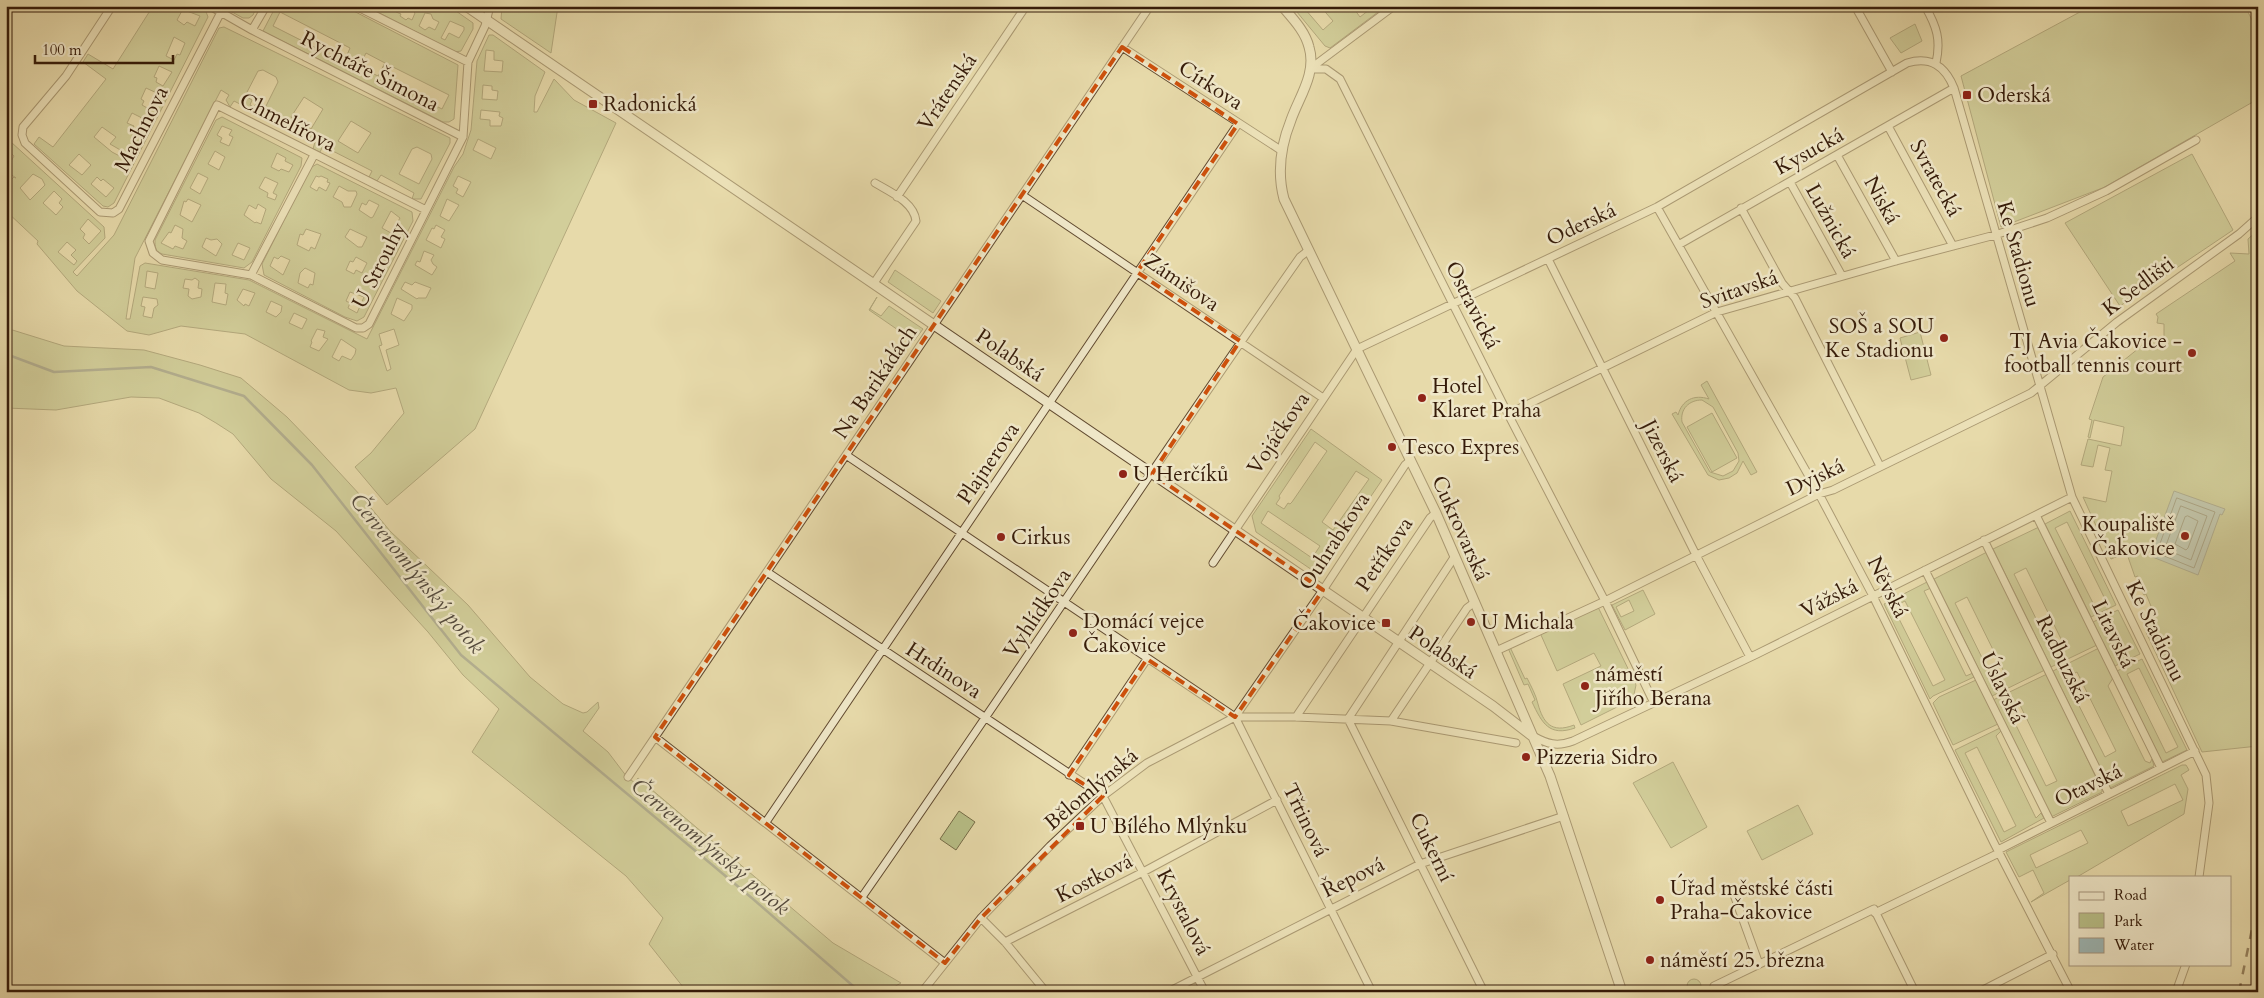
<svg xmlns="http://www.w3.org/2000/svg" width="2264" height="998" viewBox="0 0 2264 998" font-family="Cardo,serif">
<rect width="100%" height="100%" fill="#e7daaa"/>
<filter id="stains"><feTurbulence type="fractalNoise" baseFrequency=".004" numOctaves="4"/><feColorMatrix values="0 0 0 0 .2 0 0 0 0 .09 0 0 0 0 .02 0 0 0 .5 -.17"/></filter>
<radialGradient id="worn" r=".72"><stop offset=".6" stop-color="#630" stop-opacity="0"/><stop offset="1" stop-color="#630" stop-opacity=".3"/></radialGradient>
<path fill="#b8bf87" stroke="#766d48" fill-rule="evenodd" d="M153,6h47l5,3 3,8 -94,186 -6,4 -5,-1 -69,-62 5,-7 14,10 53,-68 -23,-17 5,-8 25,15zM184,7l4,2 -1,2 13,5 -5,10 -8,-4 -3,3 -7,-5zM174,37l11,6 -5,12 -3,-1 -3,6 -8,-4zM159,66l13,6 -9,14 -7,-4 1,-4 -3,-1zM146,88l13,6 -10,15 -7,-4 2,-4 -3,-2zM132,113l12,6 -2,5 2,2 -4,9 -8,-4 2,-5 -7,-3zM102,127l14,10 -6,7 19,11 -2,5 -15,-8 -18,-15zM79,154l12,11 -9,10 -13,-10zM97,177l4,4 2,-2 11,9 -8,9 -15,-13z
M221,6h18l5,3 1,-3h12l-4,9 -4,3h-6z
M276,6h68l114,59 -4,54 -5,3h-6l-180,-91zM280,12l70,36 -6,14 -71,-36zM366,53l19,10 -7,13 -19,-9zM385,63l64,32 -7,14 -64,-32z
M366,6h33l-3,6 5,2 -1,2 6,4 2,-2 4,2 3,-7 -7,-7h41l24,17v6l-12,22 -6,1zM425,13l6,1 2,5 6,3 -4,8 -6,-3 -4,3 -6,-4zM450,21l14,6v3l-5,8 -10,-5 -4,7 -4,-2z
M502,6l25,2 1,-2h30l-7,47 -50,-34z
M1292,6h16l-3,3 18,21 10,-9 -13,-15h32l8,11 14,-11h12l-56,42 -5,-2z
M2091,6h154l13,26v67l-153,88 -104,40 -40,-151z
M1915,24l7,17 -21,12 -11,-15z
M224,27l226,111v5l-29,56h-9l2,-6 -33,-18 -4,6 -8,-4 3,-6 -49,-25 -3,6 -7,-3 2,-7 -81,-41 -4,6 -4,-7 3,-5 -8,-5 -86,168 -9,61h4l10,-53 5,-3 104,17 118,59 87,-172 9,-13 8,-24 6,-69 12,-26h4l52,37 -10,24 -1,16h3l17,-33 20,21 42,23 -141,306 -88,76 -32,-38 16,-14 33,-40 -8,-25 -25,5 -22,-3 -104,-56 -64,-8 -32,9 -22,-4 -50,-40 -40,-47 1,-3 -32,-30v-29l4,2 -1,-2 5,-5 2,1 -10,-7 4,-4 -4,-6 4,2 4,-7 -6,-6 -2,2 5,-10 93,85 1,11 -32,34 4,4 37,-41 105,-207zM486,50l8,1v9l9,1 -1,11 -18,-1zM263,70l13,7 2,5 -12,24 -9,-4 -3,5 -4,-2 2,-5 -7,-4 13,-25zM483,85l9,1v4l6,1 -1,9 -15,-1zM304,97l19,12 -12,20 -20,-12zM481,110l19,2 -1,4 4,2 -2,8h-11v-6l-10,-1zM351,121l20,12 -13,20 -20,-12zM478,139l18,9 -5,11 -18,-9zM417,147l14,7 1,5 -13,25 -20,-10 13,-25zM33,174l9,5 3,6 -15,15 -10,-12zM458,176l13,6 -8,15 -7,-4 2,-4 -5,-3zM54,191l8,8 -3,4 4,4 -7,8 -13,-12zM447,199l12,6 -10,16 -9,-5zM88,219l13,12 -12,13 -6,-6 2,-4 -5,-5zM436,225l9,5 -4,7 4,2 -4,9 -15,-8 6,-12 2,1zM67,242l9,8 -5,5 6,6 -3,4 -16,-13zM424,251l10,4 -3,5 2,4 4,3 -5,8 -17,-10 2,-4 3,1zM147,271l11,2 -3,16 -10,-2zM195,278l4,3 -1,7 4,1 -1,8 -9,2 -4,-3 1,-7 -6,-1 2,-9 7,1zM405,282l7,3 3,-3 16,6 -5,10h-8l-1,1 -16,-10zM215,283l11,1 -1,9 3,1 -2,11 -14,-3zM243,289l12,4 -6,13 -4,-2 -1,2 -7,-6zM143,297l14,2 1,6 -4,3 -2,10 -9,-2 2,-9 -4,-1zM397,298l15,7v4l-8,12 -13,-7zM271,301l11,5 -1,6 -5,5 -10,-5zM294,313l13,6 -5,10 -13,-6zM317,329l8,2 -2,6 5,2 -9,12 -9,-4 2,-5 -1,-1zM394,329l5,16 -13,5 5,19 -4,2 -8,-25 3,-1 -3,-11zM341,339l15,10 -1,5 -4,6 -9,-4 -3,5 -7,-4z
M222,117l80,41 -1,8 -49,96 -8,6 -82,-14c-7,-3 -7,-7 -7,-14l61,-120zM222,126l10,4 -3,5 4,2 -4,9 -9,-4 2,-4 -5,-3zM215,151l10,6 -6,13 -11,-6zM277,153l9,5 -1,3 8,4 -4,7 -8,-3 -2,2 -8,-4zM198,173l10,5 -8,16 -10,-6zM265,177l13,6 -5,10 4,2 -2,5 -8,-3 1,-4 -9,-5zM188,199l13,6 -9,17 -12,-7 4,-14 2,1zM258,204l8,5 -5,15 -5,-2 -1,1 -11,-8 5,-10 7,4zM175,225l8,4 -1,9 5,3 -4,8 -8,-3 -2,3 -12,-6 8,-11 2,1zM206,238l5,2 6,-1 5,5 -6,12 -14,-9zM238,243l12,5 -6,12 -12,-5z
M2192,154l41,76 -113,76 -55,-83z
M317,164l95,48 1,9 -49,96 -7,4 -12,-4 -81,-42 -2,-11 48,-96zM316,176l3,1 2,-1 7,3 -1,3 3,1 -4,8 -7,-4 -2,4 -7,-4zM339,186l9,5h8l1,3 -6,13h-7l-2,-5 -9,-5zM369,200l10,5 -6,12 -2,1 -12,-8 3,-7 4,2zM391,211l9,7 -9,15 -9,-5zM306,229l15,5 -6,15 -4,-2 -2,4 -12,-6 3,-11 3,1zM350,229l17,8 -5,10h-4l-13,-10zM281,256l9,4 -7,15 -13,-9 4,-9 4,2zM356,257l11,6 -5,10 -6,-3 -2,4 -8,-4 4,-9 3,1zM305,268l10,5 -2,12 -3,-1 -2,4 -10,-5 2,-10zM350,292l14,5 -7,16 -9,-5 2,-5 -4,-2z
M2258,230v516l-56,6 -56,-120 6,-3 -5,-13 6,-5 -7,-17 -2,1 -6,-11 3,-2 -3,-6 -3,1 -8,-23h-4l-12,5 -28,-62 23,5 6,-31 -7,-1 5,-22 -12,-3 -5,22 -12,-2 7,-26 33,7 3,-19 -30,-7 -4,18 -2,-1 4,-17 -3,-1 14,-42 46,-37h8v4h7v-20l-7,-1 1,-6 -2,-3 79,-53 -5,-8 19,1 -1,-15z
M895,270l46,31 -8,12 -45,-31z
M877,297l-7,12 11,7 8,-10 34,23 -9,12 -45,-31z
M6,328l58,18 80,4 56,15 41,13 46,39 27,28 47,51 29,35 78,74 62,72 33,27 20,9 4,-1 11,-10 1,6 -16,23 25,21 19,25 8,6 3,-5 195,165 68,40 -16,9h-198l-38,-48 14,-26 -37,-42 -154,-124 27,-43 -36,-34 -35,-43 -92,-101 -65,-52 -38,-45 -17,-11 -17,-10 -40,-15 -28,-1 -75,13 -50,-2z
M1920,332l11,43 -20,5 -11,-42z
M1707,381l50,91 -6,3 -8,-14 -6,12 -8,5 -10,2 -11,-5 -36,-61 4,-2 2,3c4,-15 16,-21 31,-16l-8,-14zM1702,400l11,7 25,46 1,8 -6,10 -10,5 -13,-4 -28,-50c-2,-13 7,-22 20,-22z
M1712,413l25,45 -25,14 -25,-45z
M1311,429l71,51 -64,94 -62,-42 -4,-16zM1315,442l12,9 -35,51 -2,2 -2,-1 -4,6 -8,-5 4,-6 -1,-2zM1356,471l13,8 -36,51 -11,-8zM1268,511l52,35 -8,12 -51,-35z
M2070,511l46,94 -25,12 -46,-93zM2067,522l39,79 -11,6 -40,-79z
M2039,527l58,118 -46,22 -58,-118zM2026,568l39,79 -12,6 -39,-79z
M1987,552l58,118 -53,26 -58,-117zM1967,597l39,79 -12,6 -39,-79z
M1927,582l4,6 -7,3 42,85 7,-3 1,4 -41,19 -3,3 -46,-95zM1905,601l40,79 -12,6 -40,-79z
M1643,590l12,24 -30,16 -13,-25zM1629,600l5,11 -13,6 -5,-10z
M1598,607l38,78 -3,14 -52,26 -18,-41 38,-18 -7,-13 -37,18 -16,-36 1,-3z
M2118,610l22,44 -25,12 -22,-44z
M1510,647l15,32 2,-1c4,8 9,17 11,26 5,18 13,30 36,21l1,3c-26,9 -33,-5 -43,-26l3,-2 -7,-16 -4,1 -16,-37z
M2099,648l14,30 -5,8 37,75 5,2 2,-4 2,7 -44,22 -57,-117zM2077,672l39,79 -11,6 -40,-79z
M2142,659l45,91 -25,12 -45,-91zM2139,668l39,79 -12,6 -39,-79z
M2047,674l55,116v2l-51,25 -58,-117zM2018,701l39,80 -11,5 -39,-79z
M1976,680l22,44 -45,21 -20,-42 6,-6z
M2000,728l1,3 -5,5 38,78 2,4 5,-5 3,5 -43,24 -46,-92zM1977,747l39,79 -12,6 -39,-79z
M1673,762l34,65 -36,21 -38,-65z
M2182,765h4l3,5 -8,5 7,14 -4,25 -107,63h-7v3l-39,22 13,-9 -11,-23 -14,7 -13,-25zM2175,784l8,16 -55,26 -7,-15zM2081,830l7,13 -52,25 -6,-13z
M1798,805l15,29 -51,26 -15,-29z
M959,811l16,11 -19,28 -16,-11z
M1687 986a7 7 0 1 1 14 0a7 7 0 1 1-14 0Z"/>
<path fill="#9db7b5" stroke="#737970" d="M2174,491l51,18 -3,6 -2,-1 -22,61 -48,-19z"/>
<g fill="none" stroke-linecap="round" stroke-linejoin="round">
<path stroke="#69695f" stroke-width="1" d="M2177,498l38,14 -21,56 -37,-15z
M2181,506l26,10 -16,44 -26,-11z
M2188,516l10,5 -10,27 -2,2 -11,-6 10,-27z"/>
<path stroke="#737970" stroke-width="2.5" d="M6,354l48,18 97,-5 93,29 68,69 149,190 292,244 107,93"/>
<defs>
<path id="minor" d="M112,6l-46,70 -43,51 -1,8 3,8 75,69 13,1 6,-4 102,-197
M210,6l42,24 211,107
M356,6l112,56
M1855,6l37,66
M1925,6c12,21 16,34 11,57
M252,30l14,-24
M1122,47l160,104
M1311,68l83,-62
M1311,69h15l14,10 168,335 97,187 49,102
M1888,126l65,120
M1837,155l59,106
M1790,182l52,94
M1022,195l301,203
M897,197l129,-191
M1657,207l162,287 54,102 121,247 77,149
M1741,208l41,75 13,15 85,168
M426,210l-209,-105 -68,136 4,12 9,7 89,15 105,53h7l6,-4 94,-187 5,-75 17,-36 5,-20
M1680,244l274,-156
M1548,259l148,296 54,102
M251,275l63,-120
M874,283l42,-62c-2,-19 -26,-29 -41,-38
M1508,414l209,-102 179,-51 99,-26 52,-17 59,-27 90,-51
M846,455l389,262
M2036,515l125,253
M1984,540l125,254
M1213,563l144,-214 300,-142 250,-144c24,-7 38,3 47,25l118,409 134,278 3,28 -10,74
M1925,570l126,253
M767,572l336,224 102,196
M1496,651l109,-50 214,-107 14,-4 198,-97 86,-71 122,-88 19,-17
M1235,717l88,-127 82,-125 6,-5
M1235,717l137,275
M1296,717l134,-199 6,-5
M1348,719l136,273
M1348,719l107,-163
M1391,721l76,-113 8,-6
M1533,736c14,8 24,11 40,5l184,-87 315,-157
M655,737l290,226
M1069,775l78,-116
M628,777l522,-771
M766,822l472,-698
M1998,850l197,-99
M1733,892l26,72
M862,897c148,-212 290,-429 438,-640l9,-7
M1875,913l124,-60
M981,918l24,24 41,50
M1005,942l138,-70 134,-72
M1714,986l160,-77 41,83
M922,992l59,-74 69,-72 53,-50 44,-33 88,-46h61l95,4 125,22
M1168,992l252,-128 144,-48
M1979,992l74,-38
M2176,992l10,-28"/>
<path id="tertiary" d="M466,6l1027,700 39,30
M1282,6c11,13 23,25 27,41 8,26 -10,50 -18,73 -10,25 -14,53 -7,79l152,314 114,263 72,216"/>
</defs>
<use href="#minor" stroke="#624b31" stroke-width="9"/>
<use href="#tertiary" stroke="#624b31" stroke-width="11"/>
<use href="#minor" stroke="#efe7c8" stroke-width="7"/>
<use href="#tertiary" stroke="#efe7c8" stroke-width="9"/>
<path stroke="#351b09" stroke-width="2.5" stroke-dasharray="9 9" stroke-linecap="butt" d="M2239,992l19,-92"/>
</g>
<path d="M0 0H2264V998H0ZM1122,47l116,77 -101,148 103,69 -88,133 171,116 -88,127 -88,-58 -78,116 34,21 -122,122 -36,45 -290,-226z" fill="#e7daaa" fill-opacity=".55" fill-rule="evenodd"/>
<path fill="none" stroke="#cd500c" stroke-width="4" stroke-dasharray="10 6" stroke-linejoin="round" d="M1122,47l116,77 -101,148 103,69 -88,133 171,116 -88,127 -88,-58 -78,116 34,21 -122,122 -36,45 -290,-226z"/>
<g fill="#8f2418" stroke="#efe7c8" stroke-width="2">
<rect x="1962" y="90" width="10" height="10" rx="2.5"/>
<rect x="588" y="99" width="10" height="10" rx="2.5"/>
<circle cx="1944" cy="338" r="5"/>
<circle cx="2192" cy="353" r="5"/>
<circle cx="1422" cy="398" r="5"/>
<circle cx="1392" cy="447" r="5"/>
<circle cx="1123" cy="474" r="5"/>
<circle cx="2185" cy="536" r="5"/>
<circle cx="1001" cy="537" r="5"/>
<circle cx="1471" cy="622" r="5"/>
<rect x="1381" y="618" width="10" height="10" rx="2.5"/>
<circle cx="1073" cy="633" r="5"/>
<circle cx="1585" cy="686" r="5"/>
<circle cx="1526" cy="757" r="5"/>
<rect x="1075" y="821" width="10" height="10" rx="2.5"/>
<circle cx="1660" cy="900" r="5"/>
<circle cx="1650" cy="960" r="5"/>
</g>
<g text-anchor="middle" stroke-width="5" stroke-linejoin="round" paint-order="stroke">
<g font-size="21" fill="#351b09" stroke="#efe7c8">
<text transform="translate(370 71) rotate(27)" y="7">Rychtáře Šimona</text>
<text transform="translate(1211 85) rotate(33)" y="7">Církova</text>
<text transform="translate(947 92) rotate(-56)" y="7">Vrátenská</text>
<text transform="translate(288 122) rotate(27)" y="7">Chmelířova</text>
<text transform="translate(141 129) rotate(-63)" y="7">Machnova</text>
<text transform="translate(1809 151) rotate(-29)" y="7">Kysucká</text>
<text transform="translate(1936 178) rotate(61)" y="7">Svratecká</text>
<text transform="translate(1882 200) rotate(61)" y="7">Niská</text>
<text transform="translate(1831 221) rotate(61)" y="7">Lužnická</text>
<text transform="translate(1581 224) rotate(-25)" y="7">Oderská</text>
<text transform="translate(2019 254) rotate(74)" y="7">Ke Stadionu</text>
<text transform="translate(379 265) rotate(-63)" y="7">U Strouhy</text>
<text transform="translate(1182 282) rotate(34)" y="7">Zámišova</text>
<text transform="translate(2138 286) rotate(-37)" y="7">K Sedlišti</text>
<text transform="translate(1739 289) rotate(-19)" y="7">Svitavská</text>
<text transform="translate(1473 305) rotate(63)" y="7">Ostravická</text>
<text transform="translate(1010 355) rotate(34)" y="7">Polabská</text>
<text transform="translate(875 382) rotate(-56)" y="7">Na Barikádách</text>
<text transform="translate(1278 433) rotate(-56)" y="7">Vojáčkova</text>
<text transform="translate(1663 451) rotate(63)" y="7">Jizerská</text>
<text transform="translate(988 463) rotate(-56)" y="7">Plajnerova</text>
<text transform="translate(1815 477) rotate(-25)" y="7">Dyjská</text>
<text transform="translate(1461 528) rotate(66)" y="7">Cukrovarská</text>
<text transform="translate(1334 541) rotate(-57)" y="7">Ouhrabkova</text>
<text transform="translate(1384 554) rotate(-56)" y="7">Petříkova</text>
<text transform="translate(1888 587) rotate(63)" y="7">Něvská</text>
<text transform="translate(1829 598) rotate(-27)" y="7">Vážská</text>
<text transform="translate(1037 613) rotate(-56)" y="7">Vyhlídkova</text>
<text transform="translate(2156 631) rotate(64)" y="7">Ke Stadionu</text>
<text transform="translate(2114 634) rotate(64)" y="7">Litavská</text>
<text transform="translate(1443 652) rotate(34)" y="7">Polabská</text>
<text transform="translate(2063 659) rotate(64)" y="7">Radbuzská</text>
<text transform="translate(944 670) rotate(33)" y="7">Hrdinova</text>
<text transform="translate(2003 688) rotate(64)" y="7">Úslavská</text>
<text transform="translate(2088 785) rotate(-26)" y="7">Otavská</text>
<text transform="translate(1091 789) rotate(-40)" y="7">Bělomlýnská</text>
<text transform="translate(1306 820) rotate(64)" y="7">Třtinová</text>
<text transform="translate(1432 847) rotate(64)" y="7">Cukerní</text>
<text transform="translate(1353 877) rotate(-26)" y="7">Řepová</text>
<text transform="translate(1094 878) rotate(-27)" y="7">Kostková</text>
<text transform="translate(1184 912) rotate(63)" y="7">Krystalová</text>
</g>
<g font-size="21" fill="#351b09" stroke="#efe7c8" text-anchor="start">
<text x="1977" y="102">Oderská</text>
<text x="603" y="111">Radonická</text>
<text x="1934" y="333" text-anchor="end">SOŠ a SOU<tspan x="1934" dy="24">Ke Stadionu</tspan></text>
<text x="2182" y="348" text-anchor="end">TJ Avia Čakovice -<tspan x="2182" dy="24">football tennis court</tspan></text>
<text x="1432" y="393">Hotel<tspan x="1432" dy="24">Klaret Praha</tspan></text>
<text x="1402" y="454">Tesco Expres</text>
<text x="1133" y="481">U Herčíků</text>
<text x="2175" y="531" text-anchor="end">Koupaliště<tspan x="2175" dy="24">Čakovice</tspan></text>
<text x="1011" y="544">Cirkus</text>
<text x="1083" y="628">Domácí vejce<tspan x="1083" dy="24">Čakovice</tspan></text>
<text x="1481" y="629">U Michala</text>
<text x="1376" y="630" text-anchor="end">Čakovice</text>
<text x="1595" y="681">náměstí<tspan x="1595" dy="24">Jiřího Berana</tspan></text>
<text x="1536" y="764">Pizzeria Sidro</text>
<text x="1090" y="833">U Bílého Mlýnku</text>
<text x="1670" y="895">Úřad městské části<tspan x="1670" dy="24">Praha-Čakovice</tspan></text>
<text x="1660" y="967">náměstí 25. března</text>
</g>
<g font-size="22" font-style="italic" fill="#544a3d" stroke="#efe7c8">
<text transform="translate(418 573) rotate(51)" y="8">Červenomlýnský potok</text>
<text transform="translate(711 846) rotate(40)" y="8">Červenomlýnský potok</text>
</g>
</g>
<rect width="2264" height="998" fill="none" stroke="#e7daaa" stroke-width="25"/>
<rect x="8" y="8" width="2249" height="983" fill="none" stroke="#351b09" stroke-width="2.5"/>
<rect x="12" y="12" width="2239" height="973" fill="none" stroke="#351b09"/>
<rect x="2069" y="876" width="162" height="90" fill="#efe7c8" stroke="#a5957c"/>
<rect x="2079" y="892" width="25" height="8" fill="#efe7c8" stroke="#a5957c"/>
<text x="2114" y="900" font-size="15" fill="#351b09">Road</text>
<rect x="2079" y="913" width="25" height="15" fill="#b8bf87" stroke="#a5957c"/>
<text x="2114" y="926" font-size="15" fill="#351b09">Park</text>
<rect x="2079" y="938" width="25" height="15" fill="#9db7b5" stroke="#a5957c"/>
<text x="2114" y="950" font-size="15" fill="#351b09">Water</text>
<path d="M35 55v8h138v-8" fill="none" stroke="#351b09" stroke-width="2.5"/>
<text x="42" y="55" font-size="15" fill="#351b09" stroke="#efe7c8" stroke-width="4" paint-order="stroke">100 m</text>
<rect width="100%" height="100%" filter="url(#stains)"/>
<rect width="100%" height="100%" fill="url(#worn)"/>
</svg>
